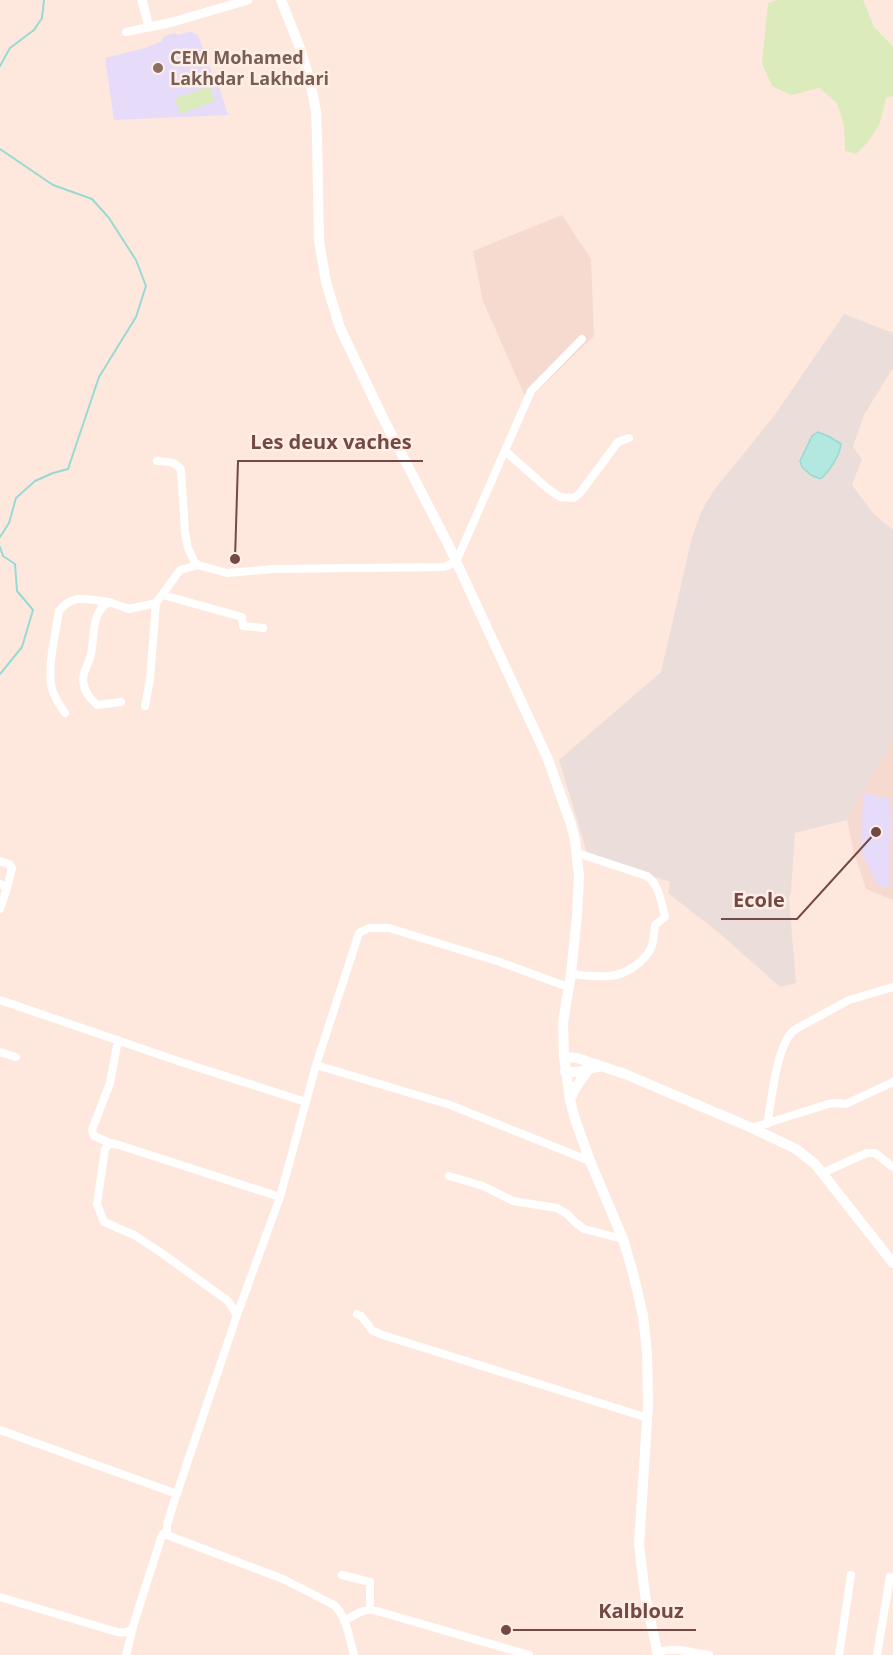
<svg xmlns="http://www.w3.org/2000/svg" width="893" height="1655" viewBox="0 0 893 1655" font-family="'Open Sans',sans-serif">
<rect width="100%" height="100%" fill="#fee8de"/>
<path fill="#f7dacf" d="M562,215l29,44 3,77 -67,65 -44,-100 -10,-50z
M893,738v162l-27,-11 -12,-36 -7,-33z"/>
<path fill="#ebdeda" d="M844,314l49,19v35l-29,47 -11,32 9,12 -10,26 22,29 19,16v208l-46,82 -52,13 -4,59 -2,5 7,86 -16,4 -62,-55 -50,-39 2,-11 -83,-29 -28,-93 102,-88 30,-131 10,-29 13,-22 60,-74z"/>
<path fill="#e6dbf9" d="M188,32h4l6,3 16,43h2l1,2 11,35 -114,5 -9,-62 40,-10 17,-7v-2l3,-3 5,-2 5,-1 3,2z
M863,793l11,1v2l15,2v13l2,1 -2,75 -11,-1 -17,-34z"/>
<path fill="#dcebbc" d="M777,0h86l11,27 19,19v50l-7,2 -6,25 -11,18 -13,13 -11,-3 -1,-25 -7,-23 -18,-15 -28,7 -19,-9 -10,-22 6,-61z
M210,87l5,14 -35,13 -5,-16z"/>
<path fill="#b2e8e0" stroke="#97dad2" stroke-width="1.5" d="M818,432l12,5 11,7c-1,11 -12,29 -21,35l-9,-4 -9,-8 -2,-6 12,-25z"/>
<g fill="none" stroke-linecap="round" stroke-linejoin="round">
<path stroke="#97dad2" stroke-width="2" d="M0,66l10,-18 24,-18 8,-12 2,-18
M0,149l53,36 39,14 17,19 27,42 10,26 -10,31 -37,60 -31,92 -15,4 -18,8 -19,17 -7,25 -9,14
M0,547l3,9 12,8 2,27 16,19 -11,37 -22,27"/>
<path stroke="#fff" stroke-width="8" d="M126,32l23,-5
M505,451l42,37 13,9 14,1 6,-5 38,-51 11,-4
M157,461c10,1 19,0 24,9l4,63 3,15 6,13 4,4 29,8 46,-4 171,-2 12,-5 75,-171 51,-52
M163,595l79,22 1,9 20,2
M121,702l-24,3c-6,-6 -12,-12 -13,-20 -3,-10 3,-18 6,-27 6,-20 -1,-44 19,-56l20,7 27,-6 24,-33 18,-5
M145,706l5,-27 6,-76
M65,713c-6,-9 -13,-19 -14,-30 -3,-20 5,-52 8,-72 15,-19 29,-11 49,-9
M0,861l9,3 3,4 -5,20
M0,884l7,4 -7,21
M571,974c22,2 45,7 64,-8 7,-5 12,-10 16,-18 3,-7 3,-16 4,-23l10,-8c-4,-14 -5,-31 -18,-41l-70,-23
M0,1000l181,62 125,40
M0,1052l16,5
M316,1065l134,40 140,56
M767,1124c5,-25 9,-78 27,-94l55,-30 44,-13
M752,1128l76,-24 8,-1 10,1 47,-22
M110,1143l-16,-7 -2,-6 18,-47 8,-43
M822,1173l45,-20h8l18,14
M449,1176l34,10 30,15 44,7 10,6 9,9 8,6 39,10
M357,1314l4,2 12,15 13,5 262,82
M237,1315l-9,-14 -65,-47 -29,-19 -30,-13 -7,-18 8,-55 5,-6 9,2 161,52
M0,1430l177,64
M342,1575l28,7v27
M0,1597l117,35c7,1 13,1 16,-6l29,-91 5,-5
M344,1621l16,-9 10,-3 159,46
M657,1652c22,-6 32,1 52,3
M126,1655l7,-28
M354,1655c-5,-17 -7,-38 -20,-50l-51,-26 -116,-44v-10l7,-23 63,-187 43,-118 36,-132 43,-132 10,-5h20l111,34 68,25
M839,1655l12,-80
M877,1655l13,-78"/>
<path stroke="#fff" stroke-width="9" d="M142,0l7,27 20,-4 79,-23"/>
<path stroke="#fff" stroke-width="10" d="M281,0l19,48 10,33 6,30 1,25 2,105 7,41 14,46 41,86 68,132 98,211 24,67 4,16 4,36 -2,39 -6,59 -8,49 1,34 6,43 5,19 15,42 33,78 10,34 10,43 4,36 1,54 -9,138 6,51 13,60
M564,1057l13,1 48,16 127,54 44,21 19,15 78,99
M565,1072h11l26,-6
M570,1100l6,-13 13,-18"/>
</g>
<circle fill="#8d6e63" stroke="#ffeee5" stroke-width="2" cx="158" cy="68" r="6"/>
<g text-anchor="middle" stroke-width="5" stroke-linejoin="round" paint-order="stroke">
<g font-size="18" font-weight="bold" fill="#785e54" stroke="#ffeee5" text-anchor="start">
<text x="170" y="64">CEM Mohamed<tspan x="170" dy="21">Lakhdar Lakhdari</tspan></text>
</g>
</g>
<path fill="none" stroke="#744945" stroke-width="2" d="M235 559L238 461H423M876 832L797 919H721M506 1630L586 1630H696"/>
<g fill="#744945" stroke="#ffeee5" stroke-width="2">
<circle cx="235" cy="559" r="6"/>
<circle cx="876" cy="832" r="6"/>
<circle cx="506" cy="1630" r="6"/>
</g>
<g font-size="20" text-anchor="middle" font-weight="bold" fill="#744945" stroke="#ffeee5" stroke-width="5" stroke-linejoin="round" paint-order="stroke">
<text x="331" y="449">Les deux vaches</text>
<text x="759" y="907">Ecole</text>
<text x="641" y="1618">Kalblouz</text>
</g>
</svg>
